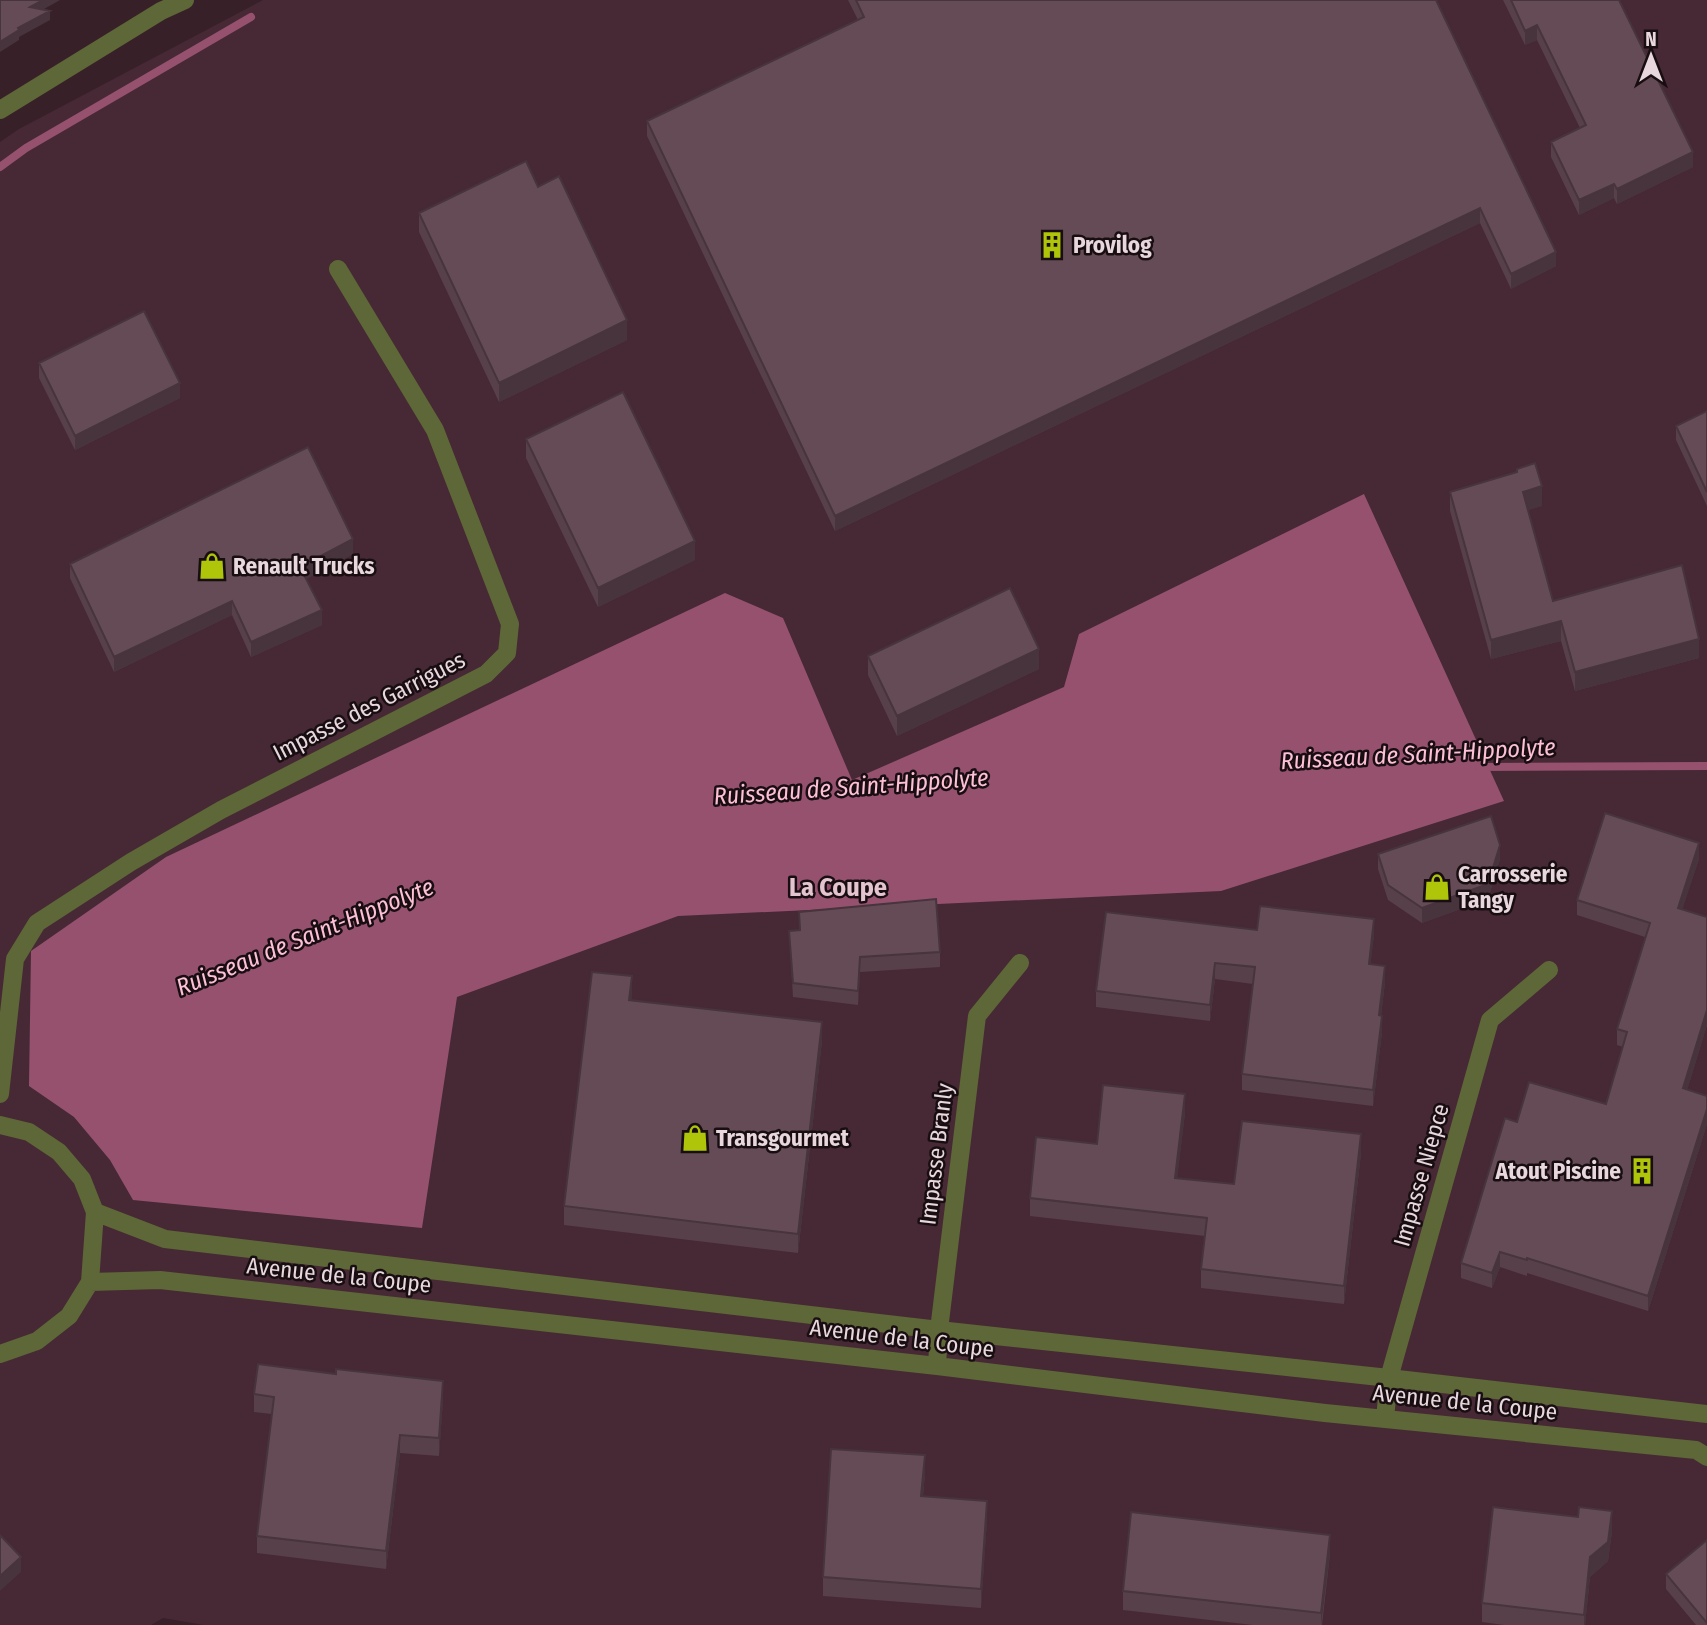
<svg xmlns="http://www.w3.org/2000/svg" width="1707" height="1625" viewBox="0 0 1707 1625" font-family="'Fira Sans Condensed',sans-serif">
<rect width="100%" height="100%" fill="#382029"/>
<path fill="#462934" d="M263,0h1444v1625h-1503l-41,-7 -12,7h-151v-1483l19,-13z"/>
<path fill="#96516e" d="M1364,494l140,307 -283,90 -543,25 -221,81 -35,231 -289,-28 -23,-40 -36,-43 -45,-31 2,-135 135,-94 559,-264 58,25 69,162 212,-93 15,-53z"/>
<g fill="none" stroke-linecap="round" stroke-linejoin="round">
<path stroke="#96516e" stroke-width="8" d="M0,167l26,-19 225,-131
M1479,767l228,-1"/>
<path stroke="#5e6737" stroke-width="18" d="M0,110l161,-99 24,-11
M0,1094l15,-135 22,-36 94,-61 90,-52 265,-136 21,-21 3,-29 -75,-194 -97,-161
M0,1125l29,7 30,20 23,27 13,33 -5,70 -21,34 -32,25 -37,13
M95,1212l70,27 774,91 450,48 318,36
M90,1282l70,-2 777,86 388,47 371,37 11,7
M937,1366l2,-36 38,-314 43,-53
M1385,1418l4,-40 101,-358 59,-50"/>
</g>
<path fill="#574049" d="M848,0h588l120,266 -45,23 -31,-66 -645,308 -188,-395v-15l211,-101z
M1503,0h116l74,167 -76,37 -3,-6 -35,17 -28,-58v-15l29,-14 -43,-88 -12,5z
M538,187l89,153 -128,62 -80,-170v-19z
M39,363l141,35 -105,52 -36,-72z
M1707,411v95l-31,-66v-14z
M526,439l169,121 -97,47 -72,-149z
M1517,469l25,37 -15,4 26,91 146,57 -124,33 -14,-50 -70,18 -41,-148v-19l67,-19z
M353,554l-47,25 16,46 -71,32 -19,-42 -118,57 -44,-94v-14z
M868,656l171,13 -142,67 -29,-61z
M1378,854l122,5 -12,40 -66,24 -34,-23 -10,-31z
M1699,859l-17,50 25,8v108l-20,65 20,6v28l-59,187 -121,-38v3l-27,-9 -8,21 -31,-10v-15l56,-141 89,-18 17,-57 -6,-2v-16l28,-92 -68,-22v-15z
M799,912l141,40v15l-80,5 -2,33 -65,-8 -4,-66 10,-1z
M1257,930l117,5 -4,29 15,18 -4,34 1,16 -9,74 -131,-16v-16l11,-90 -38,-5 -5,42 -114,-14v-16z
M632,995l-1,5 191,41 -24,212 -234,-28v-19z
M1185,1113l-8,65 57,6 127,-31 -17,151 -143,-16v-19l4,-33 -175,-20v-18l67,-54z
M254,1394l189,5 -4,57 -39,-3 -14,116 -129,-16v-17l15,-122 -18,-2z
M925,1474l-2,22 64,23 -6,89 -158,-12v-19z
M1612,1531l-4,30 -18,16 -5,48h-81l-22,-3v-19z
M1707,1540v85h-11l-30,-36v-15z
M1330,1554l-8,71h-69l-130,-15v-19z"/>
<path fill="#47343c" d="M43,0h17l-30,17v-10z
M50,11v9l-31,17v3l-19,12v-10l18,-14z
M1537,25v15l-12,5v-14z
M1693,152v15l-76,37v-15z
M1614,184v14l-35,17v-15z
M1480,208v15l-645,308v-15z
M1556,252v14l-45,23v-15z
M627,320v20l-128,62v-19z
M180,383v15l-105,52v-14z
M1542,486v20l-19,6v-20z
M353,539v15l-53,28v-15z
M695,541v19l-97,47v-19z
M232,601v14l-118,57v-15z
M322,610v15l-71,32v-15z
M1561,621v20l-70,18v-19z
M1699,639v19l-124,33v-19z
M1039,649v20l-142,67v-20z
M1699,843v16l-21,64v-15z
M1500,845v14l-12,40 -66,24v-15z
M1374,919v16l-5,45v-16z
M860,957v15l-2,33v-14z
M1215,963v16l-5,42v-16z
M1385,966v16l-6,50v-17z
M632,976v19l-3,24v-19z
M1707,1010v15l-24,79v-16z
M1382,1016v16l-9,74v-16z
M822,1022v19l-24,212v-19z
M1185,1094v19l-10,84v-19z
M1707,1109v15l-59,187v-15z
M1361,1134v19l-17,151v-18z
M1500,1252v15l-8,21v-15z
M443,1381v18l-4,57v-18z
M400,1435v18l-14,116v-18z
M925,1455v19l-4,41v-19z
M987,1501v18l-6,89v-19z
M1612,1511v20l-4,30 -18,16 -5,48h-1v-10l6,-58z
M1330,1535v19l-9,71v-12z
M21,1557v15l-21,19v-15z"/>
<path fill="#654b55" stroke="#47343c" stroke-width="2" d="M0,0h43l-13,7 20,4 -32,17 1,2 -19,12z
M856,0h580l120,252 -45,22 -31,-66 -645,308 -188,-395 217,-104z
M1511,0h108l74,152 -76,37 -3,-5 -35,16 -28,-58 35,-17 -49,-100 -12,6z
M526,161l12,26 21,-11 68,144 -128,63 -80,-170z
M144,311l36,72 -105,53 -36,-73z
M623,392l72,149 -97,47 -72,-149z
M1707,411v81l-31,-66z
M308,447l45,92 -53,28 22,43 -71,32 -19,-41 -118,56 -44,-93z
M1535,463l7,23 -19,6 30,109 129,-36 17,74 -124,33 -14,-51 -70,19 -41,-148 67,-20v-3z
M1010,588l29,61 -142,67 -29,-60z
M1605,813l94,30 -21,65 29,9v93l-24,78 24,8v13l-59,187 -121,-38v2l-27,-8 -8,21 -31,-10 44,-145 12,4 12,-40 77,22 21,-72 -10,-3 33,-106 -73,-23z
M1491,816l9,29 -12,39 -66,24 -34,-23 -10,-31z
M936,899l4,53 -80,5 -2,34 -65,-8 -4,-52 11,-1 -1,-18z
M1260,906l114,13 -5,45 16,2 -6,49 3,1 -9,74 -131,-16 13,-107 -40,-4 -5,42 -114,-14 10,-79 151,18z
M592,972l40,4 -3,24 193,22 -24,212 -234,-28z
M1103,1085l82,9 -10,84 59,6 8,-63 119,13 -17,152 -143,-17 6,-51 -177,-20 6,-61 61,7z
M258,1364l78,10v-5l107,12 -4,57 -39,-3 -14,116 -129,-15 17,-139 -20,-3z
M831,1449l94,6 -4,41 66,5 -6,88 -158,-12z
M1493,1507l85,10 1,-10 33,4 -4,31 -18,15 -6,58 -102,-12z
M1131,1512l199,23 -9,78 -198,-22z
M0,1535l21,22 -21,19z
M1707,1540v83l-41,-49z"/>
<defs>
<symbol id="building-bare" viewBox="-9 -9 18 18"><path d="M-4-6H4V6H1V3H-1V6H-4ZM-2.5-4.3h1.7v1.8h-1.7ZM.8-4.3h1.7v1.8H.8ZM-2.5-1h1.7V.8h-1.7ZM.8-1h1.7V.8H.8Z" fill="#aec509" stroke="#180e12" stroke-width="2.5" paint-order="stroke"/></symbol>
<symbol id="shop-bare" viewBox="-9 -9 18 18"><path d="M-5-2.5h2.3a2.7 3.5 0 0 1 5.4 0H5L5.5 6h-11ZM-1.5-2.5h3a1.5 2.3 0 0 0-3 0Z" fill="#aec509" stroke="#180e12" stroke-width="2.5" paint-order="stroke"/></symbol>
</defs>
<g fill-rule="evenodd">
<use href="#building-bare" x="1033" y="226" width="38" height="38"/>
<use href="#shop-bare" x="193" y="547" width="38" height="38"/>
<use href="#shop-bare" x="1418" y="868" width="38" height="38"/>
<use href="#shop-bare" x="676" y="1119" width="38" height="38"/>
<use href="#building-bare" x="1623" y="1152" width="38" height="38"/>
</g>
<g text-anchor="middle" stroke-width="5" stroke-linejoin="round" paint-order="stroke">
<g font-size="23" font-weight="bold" fill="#e8d8de" stroke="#180e12" text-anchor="start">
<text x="1073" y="253">Provilog</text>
<text x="233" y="574">Renault Trucks</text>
<text x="1458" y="882">Carrosserie<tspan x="1458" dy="26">Tangy</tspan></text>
<text x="716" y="1146">Transgourmet</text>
<text x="1621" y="1179" text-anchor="end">Atout Piscine</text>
</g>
<g font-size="23" fill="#e8d8de" stroke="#180e12">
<text transform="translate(369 706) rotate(-27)" y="8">Impasse des Garrigues</text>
<text transform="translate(936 1154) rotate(-83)" y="8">Impasse Branly</text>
<text transform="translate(1421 1175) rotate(-74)" y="8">Impasse Niepce</text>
<text transform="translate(339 1275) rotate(6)" y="8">Avenue de la Coupe</text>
<text transform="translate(902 1338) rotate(7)" y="8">Avenue de la Coupe</text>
<text transform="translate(1465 1402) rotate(6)" y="8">Avenue de la Coupe</text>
</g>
<g font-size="24" font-style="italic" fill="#fec0d7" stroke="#180e12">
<text transform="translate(1418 754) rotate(-3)" y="8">Ruisseau de Saint-Hippolyte</text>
<text transform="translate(851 787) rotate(-4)" y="8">Ruisseau de Saint-Hippolyte</text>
<text transform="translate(305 937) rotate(-22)" y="8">Ruisseau de Saint-Hippolyte</text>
</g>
<g font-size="26" font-weight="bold" fill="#e4c4cf" stroke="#180e12">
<text x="838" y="896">La Coupe</text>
</g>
</g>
<g transform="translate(1651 56)" stroke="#180e12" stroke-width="5" paint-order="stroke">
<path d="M0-5L12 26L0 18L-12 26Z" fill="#e8d8de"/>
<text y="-10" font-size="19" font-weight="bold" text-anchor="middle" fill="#e8d8de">N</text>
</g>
</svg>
